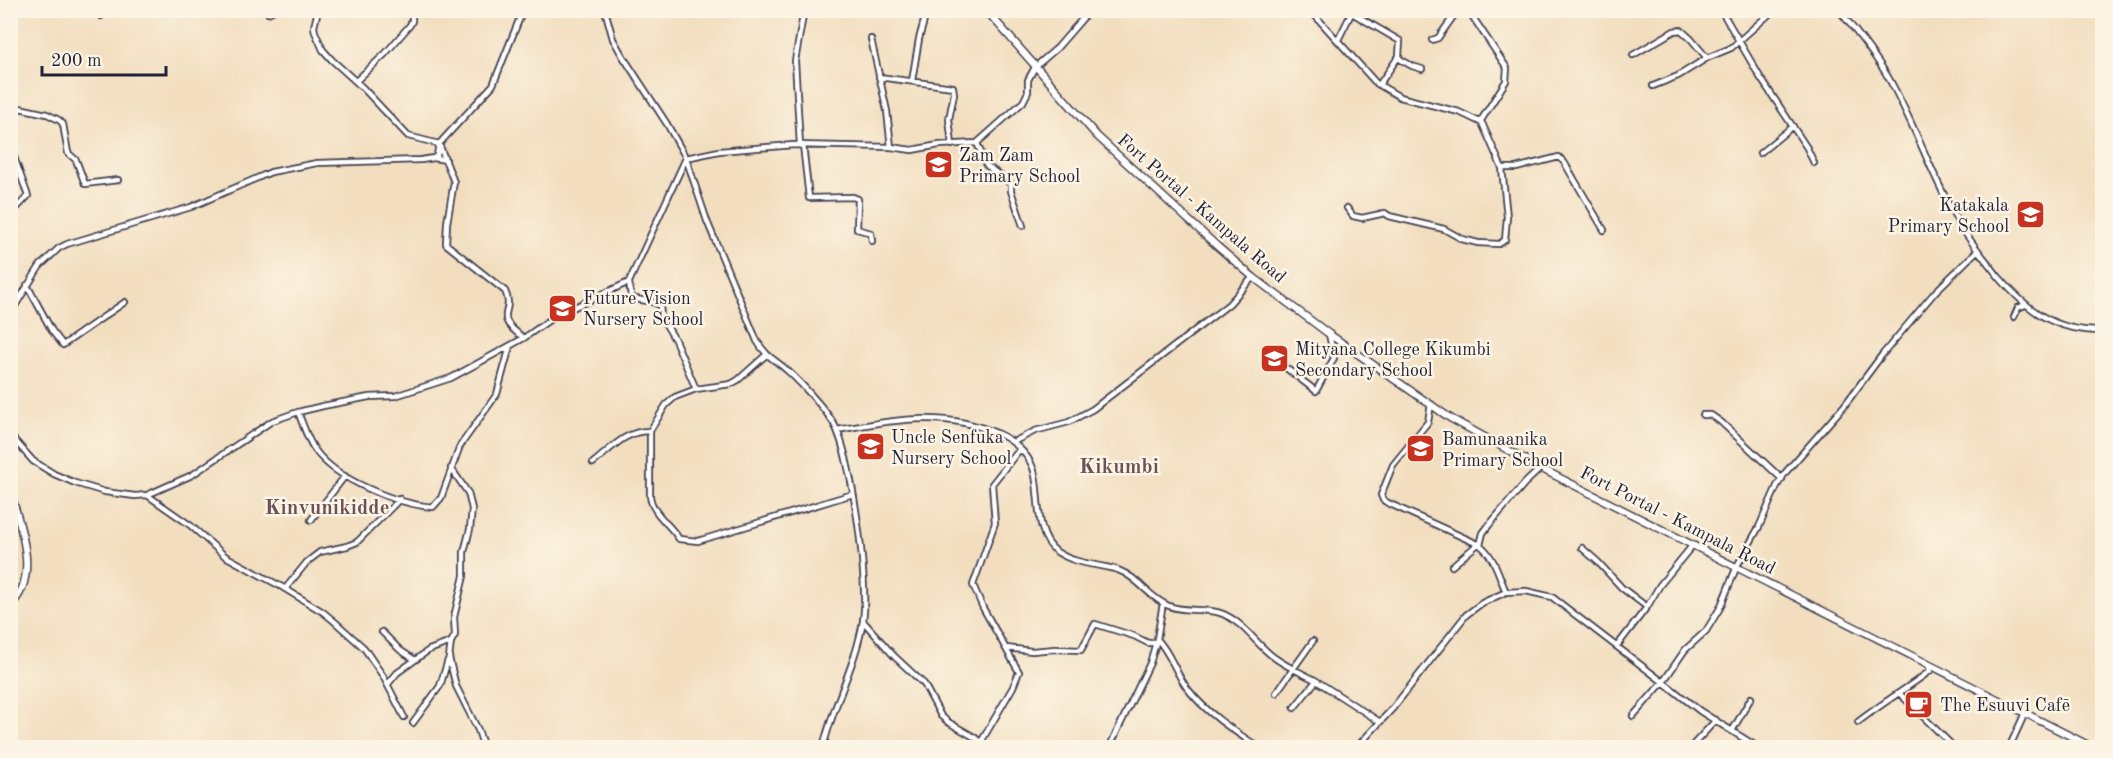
<svg xmlns="http://www.w3.org/2000/svg" width="2113" height="758" viewBox="0 0 2113 758" font-family="'Old Standard TT',serif">
<rect width="100%" height="100%" fill="#fcf5e5"/>
<filter id="ink" filterUnits="userSpaceOnUse"><feTurbulence type="fractalNoise" baseFrequency=".0167" numOctaves="2"/><feDisplacementMap in="SourceGraphic" scale="12" xChannelSelector="R" yChannelSelector="G"/><feConvolveMatrix kernelMatrix="1 2 1 2 8 2 1 2 1" color-interpolation-filters="sRGB"/></filter>
<filter id="wash" filterUnits="userSpaceOnUse"><feTurbulence type="fractalNoise" baseFrequency=".008" numOctaves="4" result="noise"/><feDisplacementMap in="SourceGraphic" scale="24" xChannelSelector="R" yChannelSelector="G"/><feGaussianBlur stdDeviation="1.35" result="paint"/><feColorMatrix in="noise" values="0 0 0 0 0 0 0 0 0 0 0 0 0 0 0 0 0 1.4 0 .05"/><feComposite in="paint" operator="in"/></filter>
<g filter="url(#wash)">
<rect width="100%" height="100%" fill="#f2debf"/>
</g>
<g filter="url(#ink)">
<g fill="none" stroke-linecap="round" stroke-linejoin="round">
<defs>
<path id="minor" d="M318,10l-4,17 1,5 8,18 9,10 31,28 45,48 31,8 15,38 -7,41 -1,21 59,47c11,23 -15,23 19,47
M605,10l8,29 9,16 45,69 19,34 21,63 50,120c10,17 18,18 32,31 12,11 37,38 45,52 18,32 35,159 29,197 -7,44 -30,83 -40,127
M1310,10l66,73 24,14 59,15 23,11 20,45 5,49 -2,23 -6,4 -21,-1 -16,-4 -18,-10 -55,-13 -4,-3 -23,5 -9,-2 -6,-8
M1468,10l39,58 -1,13 -26,41
M1721,10l39,67 47,71 7,15
M1839,10c17,22 35,43 49,67 27,47 44,101 72,148 11,18 25,34 38,51 30,35 56,55 104,55
M268,13l6,-3
M1352,13l48,28 -1,15 -20,29
M101,16l7,-6
M871,39l16,72 4,36
M1338,40l15,-30
M1432,40l6,-2 20,-28
M1633,55l41,-24 7,-1 10,9 16,19
M1398,58l14,8 10,3
M879,77l74,10 1,7 -5,25 3,26
M356,81l29,-27 25,-29 2,-4v-11
M912,81l7,-42 8,-29
M1653,86l25,-10 29,-18 24,-10 43,-38
M10,106l37,8 12,6 4,4 5,29 8,7 9,24 33,-4
M977,143l9,22 25,19v7l12,35
M800,145l-5,-84 9,-51
M803,145l6,53 44,-1 5,2 -1,30 14,4 1,8
M1760,153l33,-27
M434,158l3,-3 2,-11 54,-59 30,-75
M1502,168h14l43,-11 5,5 40,68
M10,215l18,-19 -15,-42
M629,282l2,15c9,5 22,2 29,9l1,10 14,24 21,49
M27,285l25,46 11,14 62,-43
M10,314l30,-48 19,-18 8,-4 124,-37 80,-35 46,-9 104,-3 13,-2 12,2
M2014,317l4,-9 7,-3
M766,355l-28,25 -7,4 -35,5 -21,8 -9,8 -16,26v65c2,18 20,28 29,43l19,2 155,-47
M1286,368l30,23 18,-33 -5,-24
M1431,404l-3,18 -35,43 -12,30 2,5 5,3 92,42c15,12 19,31 26,47
M298,412c5,12 9,27 17,38 21,30 82,54 118,57l8,-9 19,-52 37,-52 13,-48
M1703,415h8l10,7 61,57
M837,430c58,-10 108,-21 164,5 16,8 31,23 34,40 5,24 0,61 22,77 18,12 40,12 61,18 20,7 32,29 51,36 18,7 37,1 54,8 22,9 33,31 52,44 12,9 27,15 40,22 22,14 43,28 65,42
M10,435l23,26 21,13 21,9 30,9 30,4 12,-1 45,-20 80,-54 26,-9 25,-6 46,-9 26,-1 56,-18 73,-40 31,-22 74,-34 57,-124 33,-7 75,-6 97,2 21,3 27,-5 38,-2 46,-41 5,-10v-12l7,-13 22,-19 33,-38
M1013,442l22,-11 34,-9 24,-13 136,-105 24,-27
M593,463c18,-14 33,-33 57,-32
M451,468l17,25 4,16 -2,20 -6,23v24l-10,41 1,18 -4,7 -2,16 7,28 22,44 6,18
M147,495l43,30 35,31 57,31 41,25 11,9 30,27 19,28 21,41
M311,520l34,-44
M1480,545l3,-12 6,-8 36,-42 16,-15
M1582,548l16,14 24,26 25,19
M1452,566l26,-22
M285,589l22,-27 13,-10 27,-6 10,-4 43,-43
M863,621l31,35 30,28 17,32 7,6 26,15 14,11
M382,632l18,18 15,10
M1157,639c14,15 18,33 30,49 19,25 47,43 73,60
M1617,646l30,-39 13,-22 32,-39
M1006,648l26,3 23,-2 26,1 14,-26 39,12 14,7h8
M388,684l9,-11 32,-23 22,-8
M1276,693l37,-52
M1900,694l55,54
M1294,708l22,-27
M1633,716l30,-34 37,29 59,37
M1858,722c23,-18 48,-33 72,-51l-2,-7
M413,723l27,-37 8,-26
M1732,731l19,-33
M981,742l32,-55 6,-15 -36,-64 -10,-23 22,-62 -3,-39 28,-35
M1109,748l41,-85 7,-24 6,-36
M1356,748l37,-40 73,-93 16,-12 24,-11 20,-1 26,6 111,85 22,-32 21,-19 14,-23 17,-42 22,-39 18,-41 8,-13 59,-67 38,-51 53,-63 42,-41
M1690,748l26,-28
M2009,748l16,-35"/>
<path id="major" d="M986,10l111,126 121,111 35,30 76,57 121,84 98,54 546,276
M10,491c10,35 31,86 0,115"/>
</defs>
<use href="#minor" stroke="#413e4f" stroke-width="8"/>
<use href="#major" stroke="#413e4f" stroke-width="9"/>
<use href="#minor" stroke="#fff" stroke-width="4.5"/>
<use href="#major" stroke="#fff" stroke-width="6"/>
</g>
</g>
<defs>
<symbol id="school-square" viewBox="-11 -11 22 22"><rect x="-9" y="-9" width="18" height="18" rx="4" fill="#c8321e" stroke="#fcf5e5"/><path d="M0-5L7-2L0 1L-7-2ZM-4 1L0 2.5L4 1V4Q0 6-4 4Z" fill="#fff"/></symbol>
<symbol id="cafe-square" viewBox="-11 -11 22 22"><rect x="-9" y="-9" width="18" height="18" rx="4" fill="#c8321e" stroke="#fcf5e5"/><path d="M-5.5-4.5H6V0H3Q3 3.5 0 3.5H-2.5Q-5.5 3.5-5.5 0ZM3-3.2v2h1.7v-2ZM-6 4.5H4V6H-6Z" fill="#fff"/></symbol>
</defs>
<g fill-rule="evenodd">
<use href="#school-square" x="922" y="148" width="33" height="33"/>
<use href="#school-square" x="2014" y="198" width="33" height="33"/>
<use href="#school-square" x="546" y="292" width="33" height="33"/>
<use href="#school-square" x="1258" y="342" width="33" height="33"/>
<use href="#school-square" x="854" y="430" width="33" height="33"/>
<use href="#school-square" x="1404" y="432" width="33" height="33"/>
<use href="#cafe-square" x="1902" y="688" width="33" height="33"/>
</g>
<g text-anchor="middle" stroke-width="5" stroke-linejoin="round" paint-order="stroke">
<g font-size="18" fill="#22223b" stroke="#fcf5e5" text-anchor="start">
<text x="959" y="161">Zam Zam<tspan x="959" dy="21">Primary School</tspan></text>
<text x="2009" y="211" text-anchor="end">Katakala<tspan x="2009" dy="21">Primary School</tspan></text>
<text x="583" y="304">Future Vision<tspan x="583" dy="21">Nursery School</tspan></text>
<text x="1295" y="355">Mityana College Kikumbi<tspan x="1295" dy="21">Secondary School</tspan></text>
<text x="891" y="443">Uncle Senfuka<tspan x="891" dy="21">Nursery School</tspan></text>
<text x="1442" y="445">Bamunaanika<tspan x="1442" dy="21">Primary School</tspan></text>
<text x="1940" y="711">The Esuuvi Cafē</text>
</g>
<g font-size="18" fill="#22223b" stroke="#fcf5e5">
<text transform="translate(1202 208) rotate(41)" y="6">Fort Portal - Kampala Road</text>
<text transform="translate(1678 520) rotate(27)" y="6">Fort Portal - Kampala Road</text>
</g>
<g font-size="21" font-weight="bold" fill="#6d5158" stroke="#fcf5e5">
<text x="1119" y="473">Kikumbi</text>
<text x="327" y="514">Kinvunikidde</text>
</g>
</g>
<rect width="2113" height="758" fill="none" stroke="#fcf5e5" stroke-width="36"/>
<path d="M42 66v9h124v-9" fill="none" stroke="#22223b" stroke-width="3"/>
<text x="51" y="66" font-size="18" fill="#22223b" stroke="#fcf5e5" stroke-width="4.5" paint-order="stroke">200 m</text>
</svg>
